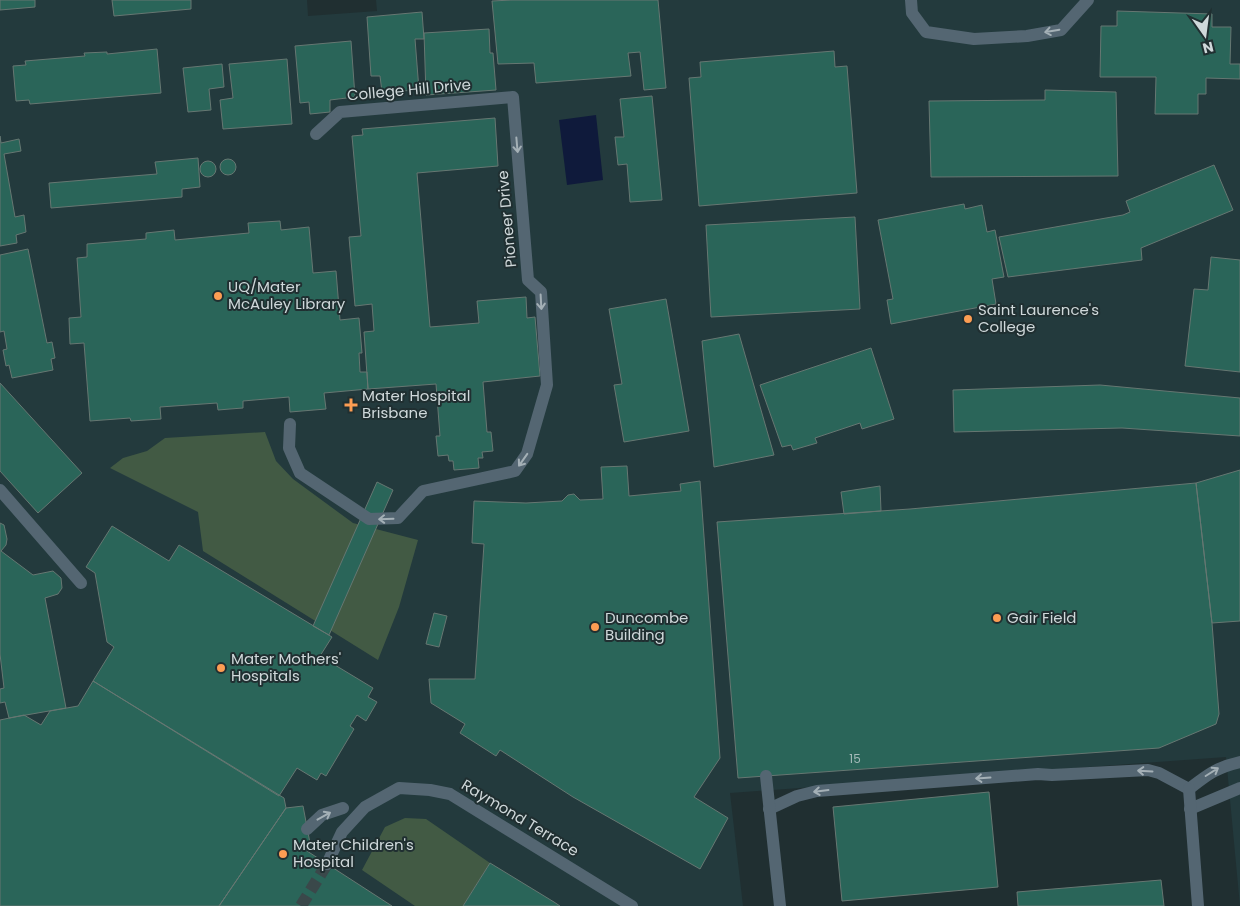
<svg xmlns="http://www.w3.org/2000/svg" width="1240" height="906" viewBox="0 0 1240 906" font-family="Poppins,sans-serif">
<rect width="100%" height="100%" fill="#202f31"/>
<path fill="#233a3d" d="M0,0h307l1,16 69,-5 -1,-11h864v906l-14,-149 -496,36 13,113h-743z"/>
<path fill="#425a44" d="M265,432l11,29 17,18 60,44 65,17 -19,67 -21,53 -175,-109 -5,-39 -88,-44 13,-10 24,-7 18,-13z
M405,818l21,1 64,44 -27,43h-48l-53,-36 23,-43z"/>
<path fill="#0f1a3b" d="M596,115l7,65 -36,5 -8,-65z"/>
<path fill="#2a6559" stroke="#667772" d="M0,0h35v7l-35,3z
M112,0h79v9l-77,7z
M512,0h146l8,88 -22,2 -4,-38 -12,1 3,23 -95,7 -2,-20 -36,1 -6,-63z
M1117,11l95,3v13h19l-1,37h10v15l-34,-1v16h-8v20h-43l1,-37h-56l1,-51h16z
M422,12l2,27h-9l4,51 -37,2 -2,-16h-9l-4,-59z
M489,29l1,24h3l3,37 -70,5 -2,-62z
M351,41l4,56 -25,3v12l-20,2 -1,-12 -9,1 -5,-57z
M157,49l4,44 -131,11 -1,-4 -13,1 -3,-35 13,-1 -1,-4 60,-5 -1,-3 23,-1v2z
M834,51l1,16 12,-1 10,127 -158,13 -10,-128 12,-1 -1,-15z
M287,59l5,65 -69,5 -3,-29 13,-2 -4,-34z
M222,64l2,23 -15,2 2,21 -23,2 -5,-44z
M1045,90l71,2 2,84 -187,1 -2,-76 116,-1z
M652,96l10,104 -32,2 -3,-38 -9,1 -3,-28h9l-4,-38z
M495,118l3,48 -81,7 13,154 49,-4 -2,-22 49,-4 1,21 8,-1 5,59 -57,6 4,50h4l2,19 -11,1 1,6h-5l1,10 -25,2 -1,-9h-4l-1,-6 -10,1 -2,-20h4l-4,-52 -68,5 -4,-57 10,-1 -2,-27 -17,2 -6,-69 12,-1 -9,-100 11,-1 -1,-6z
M0,136l1,7 18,-4 2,12 -17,3 11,63 9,-2 2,17 -10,3 1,8 -17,3z
M198,158l2,29 -18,2v8l-131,11 -2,-25 108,-9 -2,-12z
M220 167a8 8 0 1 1 16 0a8 8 0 1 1-16 0Z
M200 169a8 8 0 1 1 16 0a8 8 0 1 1-16 0Z
M1214,165l19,45 -92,38 1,12 -134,17 -9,-40 124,-22 7,-3 -4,-11z
M964,204l1,5 17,-4 5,27 8,-2 9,47 -12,2 4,25 -105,20 -4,-24 6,-1 -15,-79z
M855,217l5,92 -149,8 -5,-92z
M280,221l1,9 28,-3 4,46 23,-2 4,49 19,-2 3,35h-3l1,19h7l1,17 -44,4 2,16 -36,3 -1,-15 -46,4v7l-13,1 -12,1 -1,-7 -57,4 1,12 -30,2 -1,-3 -40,3 -6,-78 -14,1 -1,-26 12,-1 -4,-59 10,-1v-13l59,-5v-6l28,-3 1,10 74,-7 -1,-10z
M28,249l19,94 5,-1 3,16 -4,1 2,11 -41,8 -3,-13 -3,1 -3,-16 4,-1 -3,-18 -4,1v-77z
M1211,257l29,3v112l-55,-6 9,-77 14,1z
M666,299l23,132 -65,11 -10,-57 8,-1 -13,-75z
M739,334l35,121 -60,12 -12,-126z
M871,348l23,71 -32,10 -2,-6 -45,15 2,5 -24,7 -2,-5 -9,2 -22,-62z
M0,383l82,90 -44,40 -38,-42z
M1100,385l140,13v38l-118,-8 -168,4 -1,-42z
M627,466l2,30 52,-5 -1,-7 20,-3 20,277 -26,39 34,21 -28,51 -127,-72 -73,-47 -4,6 -36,-23 5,-9 -34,-21 -2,-24h46l9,-135 -12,-1 2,-42 52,2 36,-2 6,-6 6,-1 6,6 23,-1 -2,-32z
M1240,470v151l-28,2 -16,-140z
M377,482l16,8 -64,145 -16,-9z
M1196,483l16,140 7,91 -3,10 -57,24 -421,30 -21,-256 193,-13z
M880,486l1,25 -37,3 -3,-22z
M0,523l4,2 3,14 -1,6 -5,6 32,24 20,-4 8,7 1,10 -4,6 -13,4 21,110 -57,10 -4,-16 -5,1v-14l4,-1 -4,-34z
M112,526l57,35 10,-16 153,92 -12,19 53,32 -5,9 9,5 -11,19 -9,-6 -7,11 4,3 -28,47 -5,-3 -4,7 -20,-12 -18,28 -186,-115 21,-34 -7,-5 -12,-69 -9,-6z
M434,613l13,3 -8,31 -13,-3z
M93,681l191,117 2,10 -67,98h-219v-186l24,-5 17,10 9,-14 28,-5z
M989,792l9,95 -156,14 -9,-94z
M303,806l7,37 -3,8 85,55h-173l67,-98z
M490,863l64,39 6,4h-97z
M1161,880l3,26h-146l-1,-14z"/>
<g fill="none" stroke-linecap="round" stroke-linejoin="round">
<path stroke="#3a484a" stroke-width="12" stroke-dasharray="12 6" stroke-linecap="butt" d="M301,906l26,-42"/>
<path stroke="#546672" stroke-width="12" d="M911,0l1,13 14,19 48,7 53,-3 34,-6 27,-30
M290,424l-1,24 11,25 69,46 29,-1 25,-27 92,-20 12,-17 20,-69 -6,-93 -13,-12 -15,-183 -173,15 -24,22
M769,809l28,-13 20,-5 221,-17 14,1 96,-5 11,3 30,16c18,-14 28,-22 51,-27
M1190,809l50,-21
M307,829l15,-14 21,-7"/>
<path stroke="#546672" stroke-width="12" d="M0,490l81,93
M766,776l14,130
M1189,789l9,117
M327,864l15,-32 23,-25 34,-19 31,2 20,4 182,112"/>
</g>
<defs><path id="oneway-shaft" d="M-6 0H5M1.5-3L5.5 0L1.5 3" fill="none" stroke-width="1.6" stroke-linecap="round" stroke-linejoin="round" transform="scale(1.25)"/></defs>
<g stroke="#a4b0b6">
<use href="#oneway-shaft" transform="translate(1052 31) rotate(170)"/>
<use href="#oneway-shaft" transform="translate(517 145) rotate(85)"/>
<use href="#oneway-shaft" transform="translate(541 302) rotate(87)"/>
<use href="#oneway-shaft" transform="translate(523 460) rotate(125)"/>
<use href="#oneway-shaft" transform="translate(386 519) rotate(178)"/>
<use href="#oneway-shaft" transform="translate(1145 771) rotate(-177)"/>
<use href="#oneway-shaft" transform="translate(1212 772) rotate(-32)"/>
<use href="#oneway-shaft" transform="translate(983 778) rotate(176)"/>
<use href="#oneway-shaft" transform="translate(821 791) rotate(173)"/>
<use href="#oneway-shaft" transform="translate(324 816) rotate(-29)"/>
</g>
<g fill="#fc9d53" stroke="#202f31" stroke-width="2">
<circle cx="218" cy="296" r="5"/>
<circle cx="968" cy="319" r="5"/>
<path d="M348.5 397.5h5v5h5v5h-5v5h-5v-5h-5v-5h5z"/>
<circle cx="997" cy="618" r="5"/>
<circle cx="595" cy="627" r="5"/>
<circle cx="221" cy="668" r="5"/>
<circle cx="283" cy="854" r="5"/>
</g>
<g text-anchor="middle" stroke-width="4" stroke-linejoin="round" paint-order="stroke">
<g font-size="12" fill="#a6bbba">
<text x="855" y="763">15</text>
</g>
<g font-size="15" fill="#cfd8da" stroke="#202f31">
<text transform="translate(409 90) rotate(-5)" y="5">College Hill Drive</text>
<text transform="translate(507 219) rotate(-95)" y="5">Pioneer Drive</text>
<text transform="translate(520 818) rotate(31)" y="5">Raymond Terrace</text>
</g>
<g font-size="15" fill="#cfd8da" stroke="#202f31" text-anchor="start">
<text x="228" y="292">UQ/Mater<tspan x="228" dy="17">McAuley Library</tspan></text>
<text x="978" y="315">Saint Laurence's<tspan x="978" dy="17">College</tspan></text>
<text x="362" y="401">Mater Hospital<tspan x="362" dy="17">Brisbane</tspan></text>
<text x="605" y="623">Duncombe<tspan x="605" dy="17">Building</tspan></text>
<text x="1007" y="623">Gair Field</text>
<text x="231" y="664">Mater Mothers'<tspan x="231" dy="17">Hospitals</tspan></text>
<text x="293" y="850">Mater Children's<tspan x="293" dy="17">Hospital</tspan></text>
</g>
</g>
<g transform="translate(1205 35) rotate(166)" stroke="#202f31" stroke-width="4" paint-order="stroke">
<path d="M0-4L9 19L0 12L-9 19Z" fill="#cfd8da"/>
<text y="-8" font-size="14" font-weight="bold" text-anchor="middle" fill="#cfd8da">N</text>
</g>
</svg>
